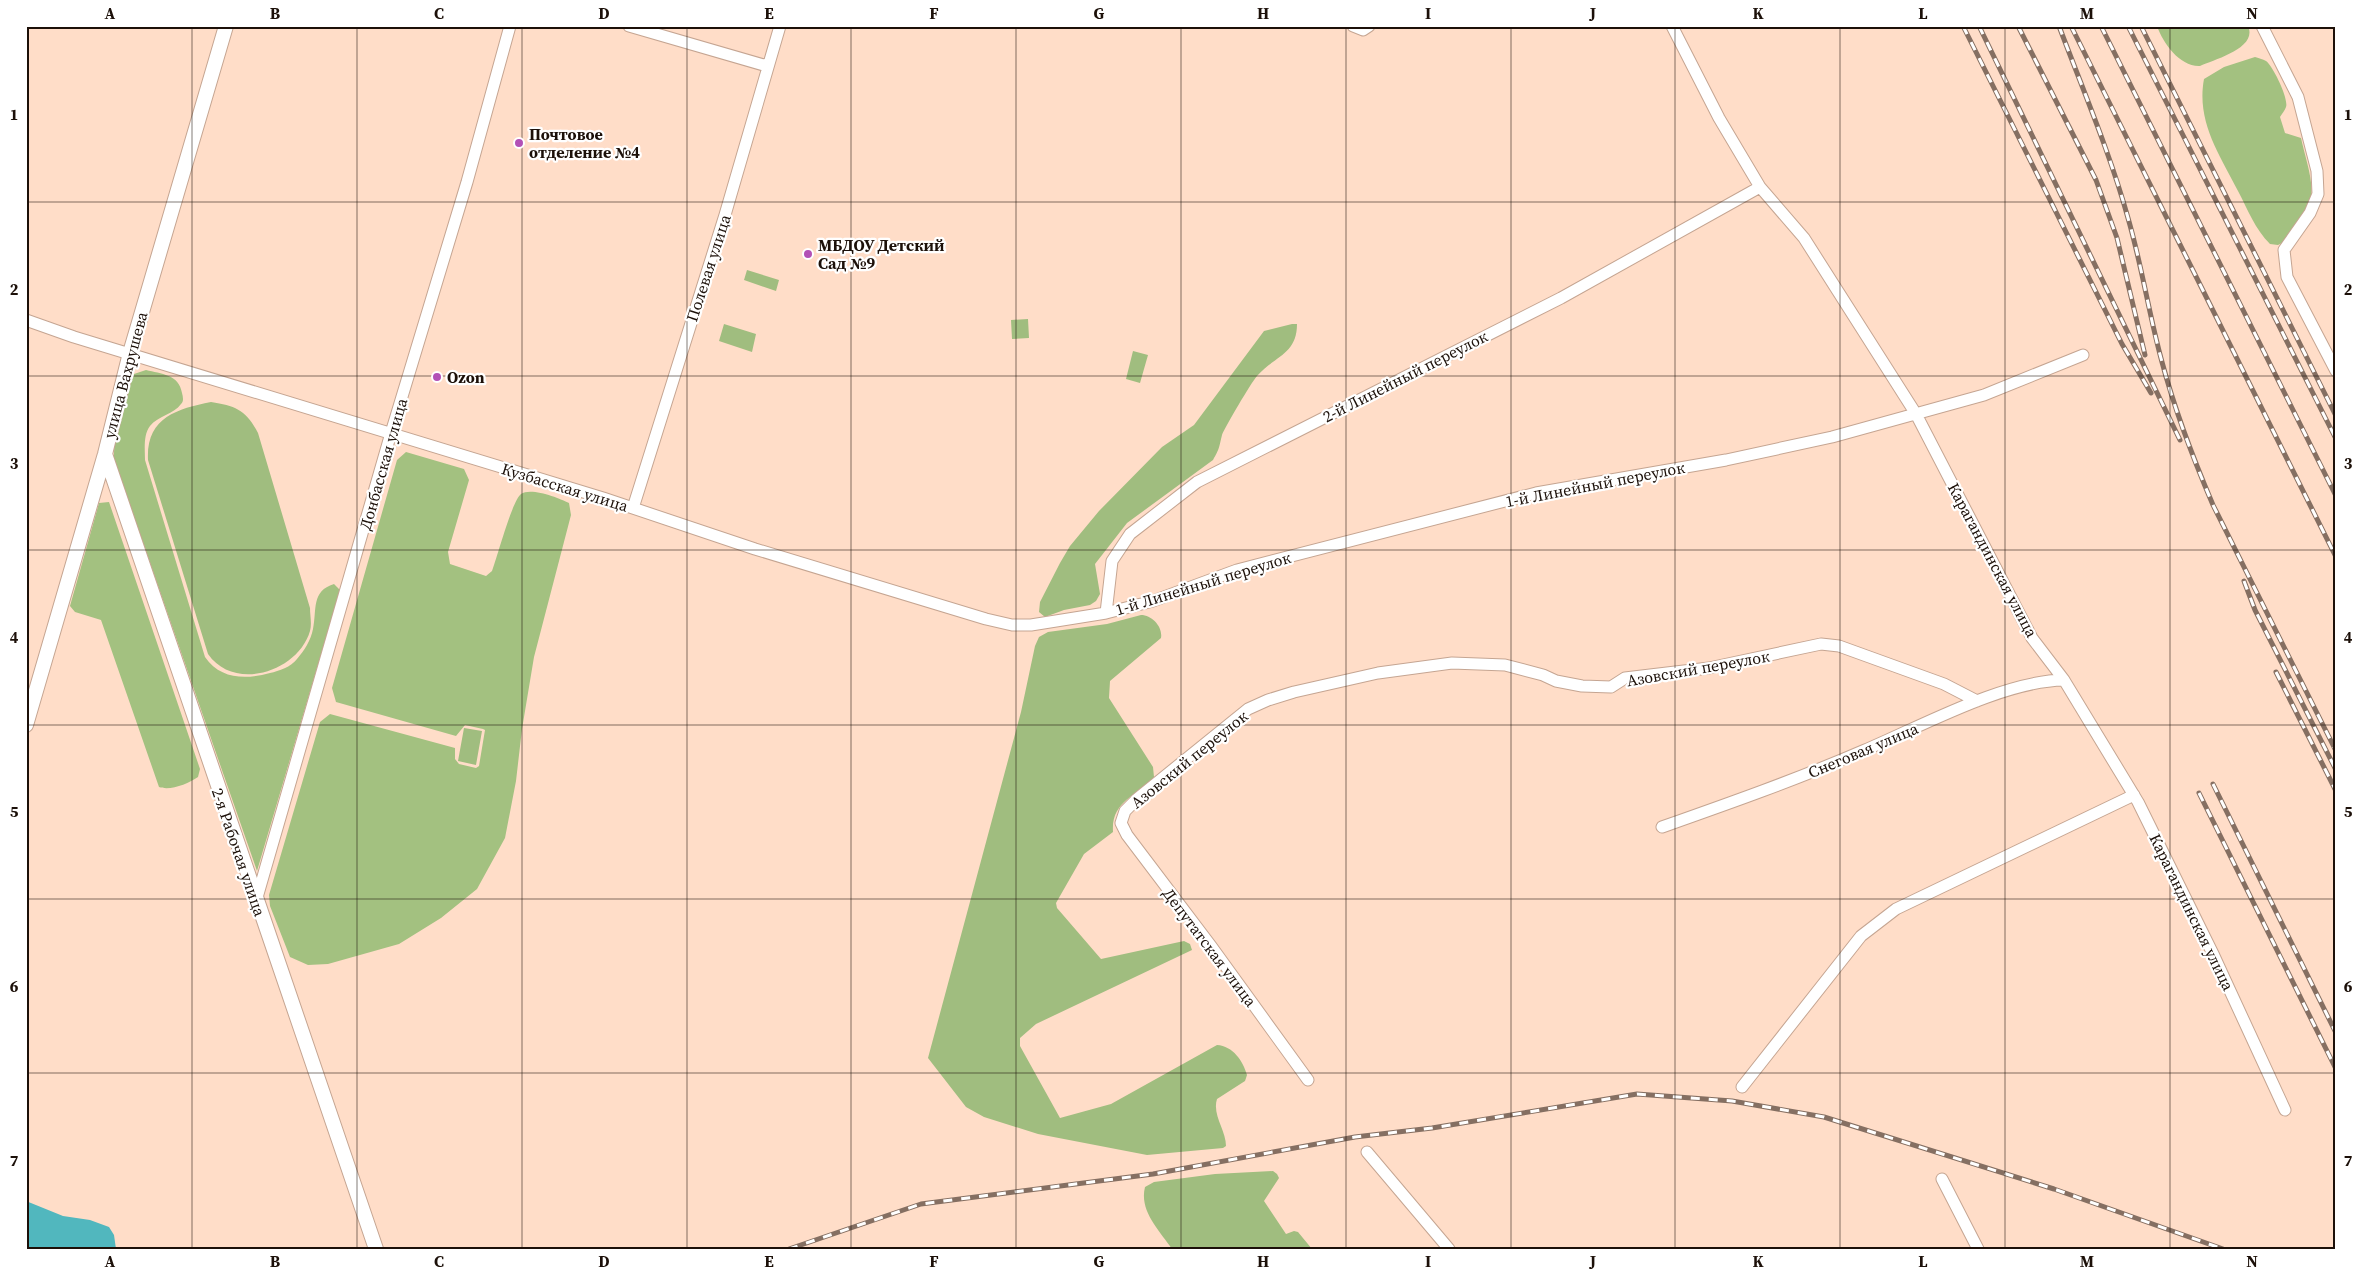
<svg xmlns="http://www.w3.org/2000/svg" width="2362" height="1275" viewBox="0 0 2362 1275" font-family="'Source Serif 4',serif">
<rect width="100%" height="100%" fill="#ffddc8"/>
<path fill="#a0bd7f" d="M747,270l32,10 -3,11 -32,-11z
M1028,319l1,19 -17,1 -1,-19z
M724,324l32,10 -4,18 -33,-11z
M1292,324h5c0,31 -23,32 -40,52 -6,7 -32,51 -35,59 -3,12 -2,13 -9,25l-86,63 -32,41 5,30 -4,7 -6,4 -26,5 -19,7 -6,-5 1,-10 20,-39 10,-17 29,-35 63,-64 32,-22 70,-94z
M1133,351l15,4 -8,28 -14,-4z
M211,402c25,4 35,8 47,31l52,175c0,7 2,16 0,23 -12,41 -76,61 -102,23l-60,-194c-2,-42 28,-51 63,-58z
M1141,615c11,0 22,12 20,23l-51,43 -1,17 44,69 1,10c-18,20 -43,24 -41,55l-29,22 -28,49 1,5 44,51 83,-18 6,3 2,6 -156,74 -16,14v8l40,72 51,-14 106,-59c16,1 26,16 30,30l-2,6 -28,18c-5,16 9,31 9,47l-3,2 -76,7 -109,-21 -54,-17 -18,-10 -38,-49 93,-346 14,-66 4,-9 9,-5 59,-8z
M464,728l18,3 -6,34 -18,-4z
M1273,1171l4,3 2,4 -15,23 22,33 8,-3 4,1 14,17h-140c-13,-19 -33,-38 -27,-62l9,-5 61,-8z"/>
<path fill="#a3c180" d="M2157,26h91c10,22 -33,33 -48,40 -20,1 -37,-23 -43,-40z
M2255,57c3,1 8,2 11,4 7,5 23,38 20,46 -1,3 -4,7 -6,10l5,16 16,5c3,15 13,44 10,58 -4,17 -19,33 -29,47l-4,2 -8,-1c-15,-15 -22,-34 -32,-53 -18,-36 -42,-69 -34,-112l20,-12z
M146,370c15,4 33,4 36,23 1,4 2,8 -1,11 -7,10 -23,12 -31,22 -7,9 -5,24 -5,34l60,197c15,22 40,23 65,16 9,-2 21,-6 27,-14 7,-8 14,-19 16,-30 4,-19 -2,-38 21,-45l6,6 -83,281 -143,-412c-1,-30 10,-57 20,-85z
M406,452l58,17 5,11 -21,72 2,12 36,12 6,-5c5,-13 20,-70 29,-77 10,-7 38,4 48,9l2,12 -37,142 -12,72 -6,52 -11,57 -28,51 -36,29 -42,26 -71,20 -20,1 -18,-8 -20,-51 -1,-11 51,-173 10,-8 125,34v11l4,5 17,4 3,-2 6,-36 -2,-1 -18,-4 -9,11 -120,-34 -4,-14 65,-228z
M109,502l91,267 -2,8c-10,7 -28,14 -39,10l-58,-167 -26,-8 -5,-6 29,-103z"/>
<path fill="#51b7be" d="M26,1201l37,15 27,4 19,7 5,8 2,14h-90z"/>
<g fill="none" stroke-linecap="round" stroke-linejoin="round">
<defs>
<path id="minor" d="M629,26l138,40
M1353,26l10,4 6,-4
M1672,26l47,92 41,69 44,51 112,176 116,224 32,42 74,122 76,154 71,154
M2262,26l36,71 19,74 1,23 -8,19 -26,37 3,27 49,94
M26,320l48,17 529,161 152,51 231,70 26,6h19l75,-12 47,-12 84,-31 299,-77 190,-33 106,-23 152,-42 99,-40
M633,508l92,-293 55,-189
M1106,613l6,-52 18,-27 67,-52 364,-184 199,-111
M1662,827c68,-24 136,-48 203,-77 57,-24 138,-69 199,-70
M256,901l135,-468 76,-251 43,-156
M1308,1080l-97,-134 -84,-111 -6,-12 4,-12 13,-13 110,-89 20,-9 26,-8 84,-19 74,-10 53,2 38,10 13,6 26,5 29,1 14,-9 84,-10 112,-24 18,2 105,38 33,17
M1742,1087l119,-151 35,-27 238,-114
M1367,1152l82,97
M1942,1179l36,70"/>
<path id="major" d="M105,454l271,795
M26,725l79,-271 25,-101 96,-327"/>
</defs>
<use href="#minor" stroke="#c5a592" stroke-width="13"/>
<use href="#major" stroke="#c5a592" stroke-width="16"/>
<use href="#minor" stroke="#fff" stroke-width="11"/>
<use href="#major" stroke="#fff" stroke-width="14"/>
<defs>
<path id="rail" d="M1963,26l159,318 29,49
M1979,26l201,414
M2018,26l78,154 21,58 28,117
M2059,26c24,64 51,127 69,192 14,48 21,97 34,144 13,49 31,96 51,143l123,246
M2071,26l265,531
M2101,26l235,470
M2128,26l208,413
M2141,26l195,390
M2244,581l11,29 81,160
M2276,672l60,119
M2213,784l123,249
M2199,793l137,276
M789,1249l132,-45 232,-30 202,-37 77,-9 205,-34 95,7 92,16 230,72 169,60"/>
</defs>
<use href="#rail" stroke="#856f62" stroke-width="5"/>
<use href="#rail" stroke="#fff" stroke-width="3" stroke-dasharray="9" stroke-linecap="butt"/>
</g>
<path fill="none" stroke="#1c1009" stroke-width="1" stroke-opacity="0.55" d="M192,26v1223M357,26v1223M522,26v1223M687,26v1223M851,26v1223M1016,26v1223M1181,26v1223M1346,26v1223M1511,26v1223M1675,26v1223M1840,26v1223M2005,26v1223M2170,26v1223M26,202h2310M26,376h2310M26,550h2310M26,725h2310M26,899h2310M26,1073h2310"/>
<g fill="#b350b6" stroke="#fff" stroke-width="2">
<circle cx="519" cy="143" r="5"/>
<circle cx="808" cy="254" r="5"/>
<circle cx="437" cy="377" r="5"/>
</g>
<g text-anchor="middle" stroke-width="4.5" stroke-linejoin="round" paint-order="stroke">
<g font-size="16" font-weight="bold" fill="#1c1009" stroke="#fff" text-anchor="start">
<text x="529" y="140">Почтовое<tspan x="529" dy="18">отделение №4</tspan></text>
<text x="818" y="251">МБДОУ Детский<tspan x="818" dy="18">Сад №9</tspan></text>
<text x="447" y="383">Ozon</text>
</g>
<g font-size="16" fill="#1c1009" stroke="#fff">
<text transform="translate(708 268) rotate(-72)" y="6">Полевая улица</text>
<text transform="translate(125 375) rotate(-75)" y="6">улица Вахрушева</text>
<text transform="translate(1405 376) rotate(-27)" y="6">2-й Линейный переулок</text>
<text transform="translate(383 464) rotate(-74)" y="6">Донбасская улица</text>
<text transform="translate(1595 484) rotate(-11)" y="6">1-й Линейный переулок</text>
<text transform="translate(565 487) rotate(17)" y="6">Кузбасская улица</text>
<text transform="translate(1993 560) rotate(62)" y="6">Карагандинская улица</text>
<text transform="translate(1203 583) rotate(-17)" y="6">1-й Линейный переулок</text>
<text transform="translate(1698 668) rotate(-10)" y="6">Азовский переулок</text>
<text transform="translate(1863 750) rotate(-23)" y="6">Снеговая улица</text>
<text transform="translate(1189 759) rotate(-39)" y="6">Азовский переулок</text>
<text transform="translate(239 852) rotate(71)" y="6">2-я Рабочая улица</text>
<text transform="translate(2192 912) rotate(64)" y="6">Карагандинская улица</text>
<text transform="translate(1210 947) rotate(53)" y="6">Депутатская улица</text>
</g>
</g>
<rect width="2362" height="1275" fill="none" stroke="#ffffff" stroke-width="55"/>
<rect x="28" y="28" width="2306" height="1220" fill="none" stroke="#1c1009" stroke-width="2"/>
<g font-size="16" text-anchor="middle" font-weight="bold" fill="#1c1009">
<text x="110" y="19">A</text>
<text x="275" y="19">B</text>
<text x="439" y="19">C</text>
<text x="604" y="19">D</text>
<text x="769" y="19">E</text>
<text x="934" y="19">F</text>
<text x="1099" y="19">G</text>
<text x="1263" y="19">H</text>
<text x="1428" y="19">I</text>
<text x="1593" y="19">J</text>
<text x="1758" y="19">K</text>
<text x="1923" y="19">L</text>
<text x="2087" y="19">M</text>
<text x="2252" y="19">N</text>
<text x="14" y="120">1</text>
<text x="2348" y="120">1</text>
<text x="14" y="295">2</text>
<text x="2348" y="295">2</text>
<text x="14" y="469">3</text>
<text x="2348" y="469">3</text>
<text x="14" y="643">4</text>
<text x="2348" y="643">4</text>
<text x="14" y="817">5</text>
<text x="2348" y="817">5</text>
<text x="14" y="992">6</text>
<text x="2348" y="992">6</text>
<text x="14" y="1166">7</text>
<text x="2348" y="1166">7</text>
<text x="110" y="1267">A</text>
<text x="275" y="1267">B</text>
<text x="439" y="1267">C</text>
<text x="604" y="1267">D</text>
<text x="769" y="1267">E</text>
<text x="934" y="1267">F</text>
<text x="1099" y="1267">G</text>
<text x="1263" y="1267">H</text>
<text x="1428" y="1267">I</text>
<text x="1593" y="1267">J</text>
<text x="1758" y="1267">K</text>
<text x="1923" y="1267">L</text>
<text x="2087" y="1267">M</text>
<text x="2252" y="1267">N</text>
</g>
</svg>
